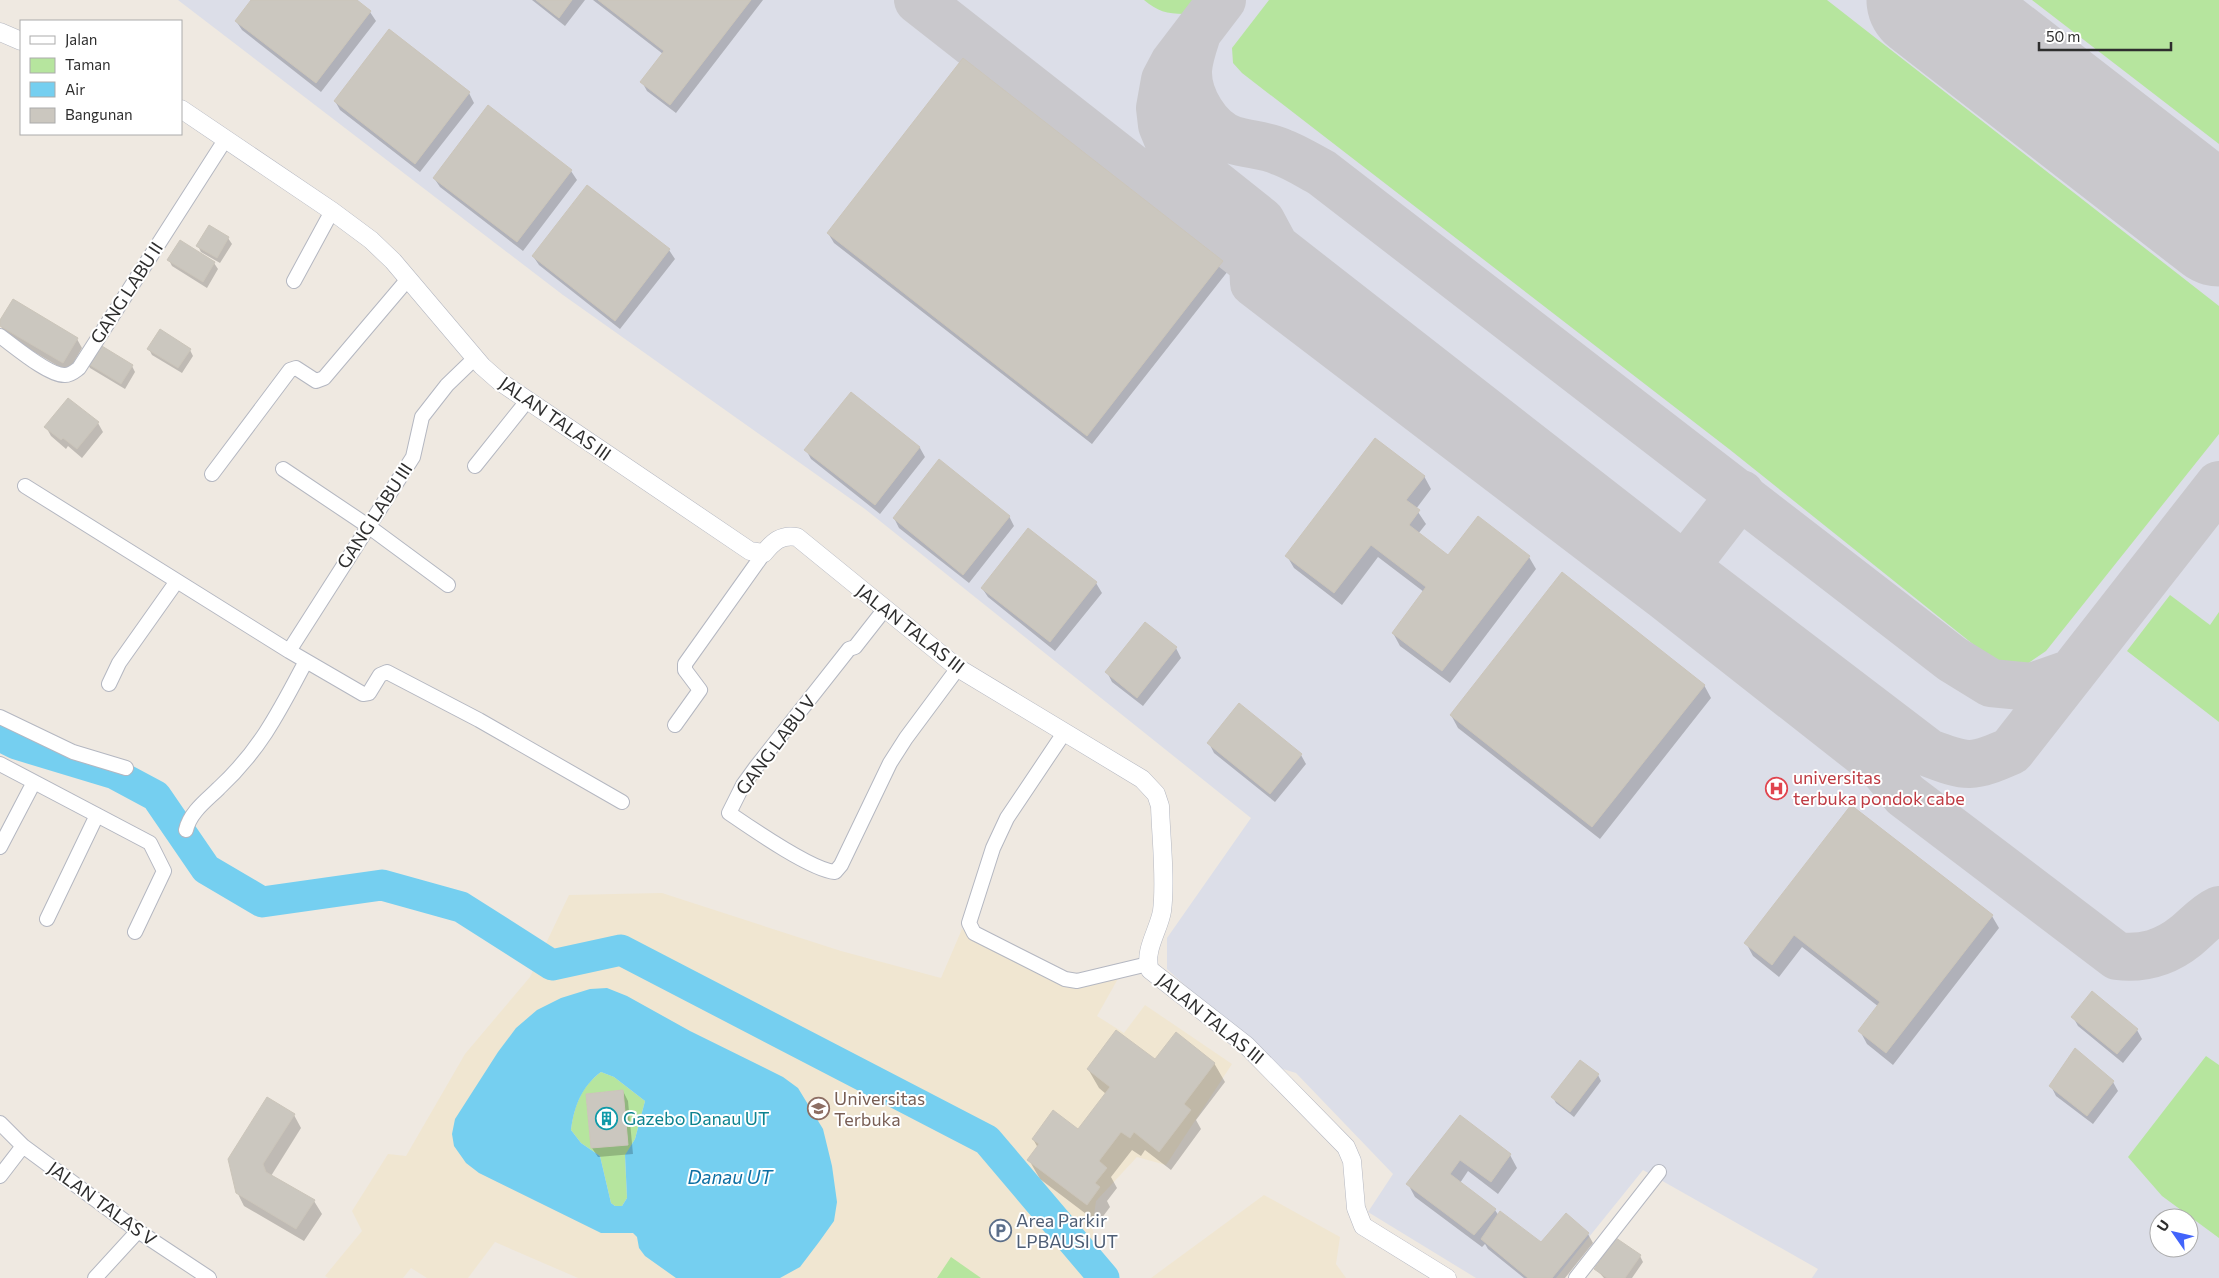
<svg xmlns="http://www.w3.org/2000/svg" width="2219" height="1278" viewBox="0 0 2219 1278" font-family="Commissioner,sans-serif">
<rect width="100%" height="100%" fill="#efe9e1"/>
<path fill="#f0e6d1" d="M662,893l179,58 100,27 21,-49 97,51 65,-12 -27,48 27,17 21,-28 87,59 -66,101 -29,-8 -41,44 -4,27 12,35 14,15h-540l-83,-36 -27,36h-41l-16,-10 -8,10h-75l-3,-2 37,-45 -10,-20 36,-57 18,2 59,-102 65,-77 39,-82z
M1264,1195l76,42 -4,27 10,14h-195z"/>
<path fill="#dcdee8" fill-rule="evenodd" d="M178,0h2041v1278h-407l6,-9 -175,-99 -87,108h-80l-108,-66 25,-38 -97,-101 -23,-7 -106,-97v-31l84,-120 -386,-309 -302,-214zM2159,1218h30v30h-30z"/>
<path fill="#b6e59e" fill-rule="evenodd" d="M1144,0h50l-10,14c-17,0 -27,-3 -40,-14z
M1269,0h558l392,306v128l-173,217 -19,13 -33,-3 -265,-212 -487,-376 -9,-10 -1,-15z
M2032,0h187v144z
M2170,595l40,30 9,-13v110l-92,-71z
M2206,1056l13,9v173l-57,-42 -34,-39z
M601,1072l13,5 31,24 -10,38 -10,17 2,42 -5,8h-7l-4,-3 -11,-47 -19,-13 -10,-13c3,-24 10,-43 30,-58zM623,1090l5,54 -37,4 -5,-54z
M951,1257l30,21h-44z"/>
<path fill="#75cff0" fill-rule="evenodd" d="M607,988l20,8 63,35 93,46 15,11 25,41 9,37 5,36 -3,19 -15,21 -19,25 -20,11h-104l-31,-22 -6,-8 -2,-11 -4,-4h-32l-122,-60 -13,-10 -12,-17 -2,-12 3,-15 43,-67 18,-24 21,-18 24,-12 29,-9zM601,1072l13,5 31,24 -10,38 -10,16 2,43 -5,8h-7l-4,-3 -11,-47 -19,-13 -10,-13c3,-23 10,-43 30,-58z"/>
<path fill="#0003" d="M253,0h102l15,12 6,9 -55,71 -79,-62 -6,-9z
M532,0h53l-20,26z
M593,0h170l-87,113 -29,-22 -5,-9 21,-28z
M469,93l5,10 -54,69 -80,-62 -5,-9z
M571,171l6,9 -54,71 -83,-64 -6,-9z
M588,186l81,64 6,9 -55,70 -81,-64 -6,-9z
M210,226l18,12 4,6 -12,19 -19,-11 -3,-6z
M828,233l394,28 6,10 -136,173 -258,-201z
M180,242l34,21 4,6 -11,19 -35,-22 -3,-6z
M0,323l77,16 5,9 -14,24 -64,-38z
M149,349l41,1 3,6 -11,17 -30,-18z
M87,362l45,4 3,6 -10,17 -35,-21z
M851,393l69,55 5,9 -45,57 -69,-55 -5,-9z
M98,423l5,9 -21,26 -14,-12 -2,3 -15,-13 -5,-9z
M1424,476l7,13 -15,20 10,15 -8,10 31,23h80l7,12 -86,114 -50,-37 -7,-13 31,-41 -46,-35 -36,48 -48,-37 -7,-12z
M1009,516l5,10 -45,57 -70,-55 -5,-10z
M1028,529l68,54 6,10 -47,58 -67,-54 -6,-9z
M1176,648l5,10 -38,48 -31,-24 -5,-10z
M1704,685l7,13 -111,141 -142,-111 -7,-13z
M1209,743l92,12 5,9 -31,38 -61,-49z
M1851,807l141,109 7,12 -106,137 -26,-21 -7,-13 19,-24 -77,-60 -23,30 -26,-21 -7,-13z
M2073,1017l64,13 5,9 -19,24 -45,-37z
M1156,1061l58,2 11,19 -29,38 5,9 -30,41 -26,-20 -4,6 -9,-6 -21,27 6,11 -10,13 3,6 -12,16 -58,-44 -11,-19 9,-12 -5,-9 45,-8 28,-37 -7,-6 -11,-19z
M1598,1075l3,6 -27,36 -18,-14 -3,-6z
M2113,1082l5,9 -25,33 -37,-28 -5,-10z
M623,1091l5,10 5,53 -35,3 -6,-9 -4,-53z
M294,1115l7,13 -30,48 43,25 8,13 -18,27 -60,-35 -7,-14z
M1460,1117l50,38 7,13 -19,26 -30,-23 -8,12 35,27 4,6 43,28 46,-10 5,9 -28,35h-41l-36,-29 -3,-5 -3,3 -67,-50 -7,-13z
M1640,1256l3,6 -11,16h-28l-8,-9z"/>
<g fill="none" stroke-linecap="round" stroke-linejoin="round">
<path stroke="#75cff0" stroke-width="31" d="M0,736l16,8 99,30 41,22 50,73 56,33 120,-17 79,22 91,58 69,-15 366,190 117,138"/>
<path stroke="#c9c8cc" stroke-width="48" d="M918,0l335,263 1,20 409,312 78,-101
M1222,0l-48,63 -9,17 -5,28 2,17 7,17 13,16 79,63 14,26 410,320 244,186c39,15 43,15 82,-2l208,-266
M1197,34c-4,12 -8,23 -9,36 -1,27 19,61 45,70 16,5 33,5 48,12 14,5 28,14 41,21l630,486 39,24 41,4 40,-14
M1663,595l219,172 23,28 212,161c26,3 48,-3 69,-20 11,-9 20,-20 33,-26"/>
<path stroke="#c9c8cc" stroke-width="119" d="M1926,0l293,227"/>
</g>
<path fill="#cbc7bf" stroke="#cbc5ba" d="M251,0h106l14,11 -55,72 -81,-62z
M536,0h36l-13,18z
M598,0h153l-81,105 -30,-23 24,-31z
M389,29l81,63 -55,72 -81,-63z
M963,58l260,203 -136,175 -260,-203z
M488,105l84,65 -55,72 -84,-64z
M587,185l83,64 -55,72 -83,-65z
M209,225l20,12 -12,21 -21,-12z
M180,240l35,22 -12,20 -36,-22z
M13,299l65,39 -15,25 -63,-37v-6z
M160,329l31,20 -13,19 -31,-19z
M97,343l36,22 -12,19 -36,-22z
M851,392l69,55 -45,58 -71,-55z
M68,398l31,24 -22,27 -14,-11 -2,2 -17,-13z
M1375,438l50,38 -19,24 14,10 -11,15 39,30 30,-39 52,40 -88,115 -50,-38 34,-46 -55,-42 -37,48 -49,-37z
M939,459l71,57 -47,59 -70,-57z
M1028,528l69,54 -47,60 -69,-54z
M1562,572l143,113 -113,142 -142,-112z
M1145,622l32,25 -40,51 -32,-26z
M1239,703l63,51 -32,40 -63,-51z
M1851,805l142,110 -107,138 -28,-22 22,-29 -86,-67 -22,30 -28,-22z
M2092,991l46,38 -21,25 -46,-37z
M1116,1030l39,29 21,-27 39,31 -31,41 7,6 -32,42 -25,-20 -4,6 -9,-6 -22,29 8,7 -12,15 5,4 -13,18 -60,-45 12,-16 -7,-5 21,-29 25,19 32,-42 -23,-18z
M2075,1048l39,33 -27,35 -38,-30z
M1580,1060l19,14 -29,38 -19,-15z
M623,1090l5,55 -37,3 -5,-54z
M267,1097l28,17 -32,50 3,8 49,28 -19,29 -60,-36 -8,-34z
M1460,1115l51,39 -20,28 -31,-22 -10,14 46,35 -22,26 -68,-51z
M1500,1211l41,31 25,-29 23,20 -37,45h-24l-47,-39z
M1616,1238l25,17 -16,23h-18l-13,-9z"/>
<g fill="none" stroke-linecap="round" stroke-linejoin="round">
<defs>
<path id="minor" d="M294,281l38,-70
M0,336c14,10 49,40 65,39 6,0 10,-4 14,-7l146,-228
M475,466l52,-65
M283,469l85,57 80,59
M212,474l78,-104 6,-2 20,13 8,-3 84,-99
M25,486l264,165 74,43 6,-1 11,-18 7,-3 92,48 143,82
M884,610l-29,37 -6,2 -93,118 -13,18 -14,28c22,15 82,57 106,59l6,-7 49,-102 16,-25 52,-70
M289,651l124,-194 9,-40 25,-32 28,-27
M109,684l10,-21 58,-82
M0,717l73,35 53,16
M675,725l25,-35 -15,-20v-6l79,-111
M1064,733l-57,85 -14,30 -24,75 5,10 91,46 12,2 71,-17
M0,764l150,79 14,28 -29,61
M186,830c4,-18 21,-30 33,-42 42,-39 61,-78 87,-127
M0,847l34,-65
M47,919l50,-104
M0,1123l23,23 115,85 71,47
M0,1176l23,-30
M95,1278l43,-47
M1576,1278l83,-106"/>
<path id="tertiary" d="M0,32l21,9
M181,109l151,102 39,29 22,21 89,105 17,15 251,170 14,2c9,-11 17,-19 33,-16l161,131 184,111 14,15 4,12c1,32 6,74 2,105 -3,19 -19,40 -12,59l96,75 100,102 6,14 4,47 7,18 84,52"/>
</defs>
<use href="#minor" stroke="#b4b7c1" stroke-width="16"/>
<use href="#tertiary" stroke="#b4b7c1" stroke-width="19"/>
<use href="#minor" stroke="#fff" stroke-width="14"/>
<use href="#tertiary" stroke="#fff" stroke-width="18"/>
</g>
<defs>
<symbol id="hospital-ring" viewBox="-11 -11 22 22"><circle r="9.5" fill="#fff" stroke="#e0444e" stroke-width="1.5"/><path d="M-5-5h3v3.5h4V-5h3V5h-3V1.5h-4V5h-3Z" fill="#e0444e"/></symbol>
<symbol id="university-ring" viewBox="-11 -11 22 22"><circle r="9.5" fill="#fff" stroke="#8d6e63" stroke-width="1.5"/><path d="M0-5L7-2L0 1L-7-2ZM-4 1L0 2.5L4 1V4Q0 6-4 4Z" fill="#8d6e63"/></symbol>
<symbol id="building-ring" viewBox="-11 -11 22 22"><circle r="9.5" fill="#fff" stroke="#0f9aa8" stroke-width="1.5"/><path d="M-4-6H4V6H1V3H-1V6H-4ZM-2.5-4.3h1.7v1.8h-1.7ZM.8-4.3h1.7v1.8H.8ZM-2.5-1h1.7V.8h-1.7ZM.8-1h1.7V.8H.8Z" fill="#0f9aa8"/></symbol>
<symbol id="parking-ring" viewBox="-11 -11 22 22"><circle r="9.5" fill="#fff" stroke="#5c6f8a" stroke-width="1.5"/><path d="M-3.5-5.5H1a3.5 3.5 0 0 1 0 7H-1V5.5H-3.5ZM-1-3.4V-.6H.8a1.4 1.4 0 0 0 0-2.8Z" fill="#5c6f8a"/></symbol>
</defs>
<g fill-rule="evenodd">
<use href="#hospital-ring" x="1764" y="776" width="25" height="25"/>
<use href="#university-ring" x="806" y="1096" width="25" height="25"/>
<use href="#building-ring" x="594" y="1106" width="25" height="25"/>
<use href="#parking-ring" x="988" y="1218" width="25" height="25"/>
</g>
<g text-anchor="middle" stroke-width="4" stroke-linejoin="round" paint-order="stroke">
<g font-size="18" fill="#2e2e2e" stroke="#fff">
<text transform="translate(127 293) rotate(-57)" y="6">GANG LABU II</text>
<text transform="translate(555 419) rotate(35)" y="6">JALAN TALAS III</text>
<text transform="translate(375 516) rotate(-57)" y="6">GANG LABU III</text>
<text transform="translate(910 629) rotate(38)" y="6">JALAN TALAS III</text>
<text transform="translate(776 745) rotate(-53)" y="6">GANG LABU V</text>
<text transform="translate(1210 1019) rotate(39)" y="6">JALAN TALAS III</text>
<text transform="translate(102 1204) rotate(36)" y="6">JALAN TALAS V</text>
</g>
<g font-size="18" fill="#be3a42" stroke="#fff" text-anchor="start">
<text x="1793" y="784">universitas<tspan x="1793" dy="21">terbuka pondok cabe</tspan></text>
</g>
<g font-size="18" fill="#785e54" stroke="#fff" text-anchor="start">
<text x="834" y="1105">Universitas<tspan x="834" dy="21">Terbuka</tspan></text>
</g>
<g font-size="18" fill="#0d838f" stroke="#fff" text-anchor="start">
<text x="623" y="1125">Gazebo Danau UT</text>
</g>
<g font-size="18" fill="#4e5e75" stroke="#fff" text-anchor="start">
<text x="1016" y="1227">Area Parkir<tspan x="1016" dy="21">LPBAUSI UT</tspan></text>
</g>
<g font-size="19" font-style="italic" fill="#0d6fa3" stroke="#fff">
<text x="730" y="1184">Danau UT</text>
</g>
</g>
<rect x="20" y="20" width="162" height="115" fill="#ffffff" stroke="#ababab"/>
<rect x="30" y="36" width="25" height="8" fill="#ffffff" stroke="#ababab"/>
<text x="65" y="45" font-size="15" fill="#2e2e2e">Jalan</text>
<rect x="30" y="58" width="25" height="15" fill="#b6e59e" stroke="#ababab"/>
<text x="65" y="70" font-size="15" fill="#2e2e2e">Taman</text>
<rect x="30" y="82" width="25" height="15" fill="#75cff0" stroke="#ababab"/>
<text x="65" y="95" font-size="15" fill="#2e2e2e">Air</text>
<rect x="30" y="108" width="25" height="15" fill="#cbc7bf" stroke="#ababab"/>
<text x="65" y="120" font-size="15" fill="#2e2e2e">Bangunan</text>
<g transform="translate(2174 1233) rotate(304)"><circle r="24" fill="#ffffff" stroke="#ababab"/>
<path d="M0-4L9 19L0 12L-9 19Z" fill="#4264fb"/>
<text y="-8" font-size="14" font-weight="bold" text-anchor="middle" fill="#2e2e2e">U</text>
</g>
<path d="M2039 42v8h132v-8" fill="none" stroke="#2e2e2e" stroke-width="2.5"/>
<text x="2046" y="42" font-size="15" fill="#2e2e2e" stroke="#ffffff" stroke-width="4" paint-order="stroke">50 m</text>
</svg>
